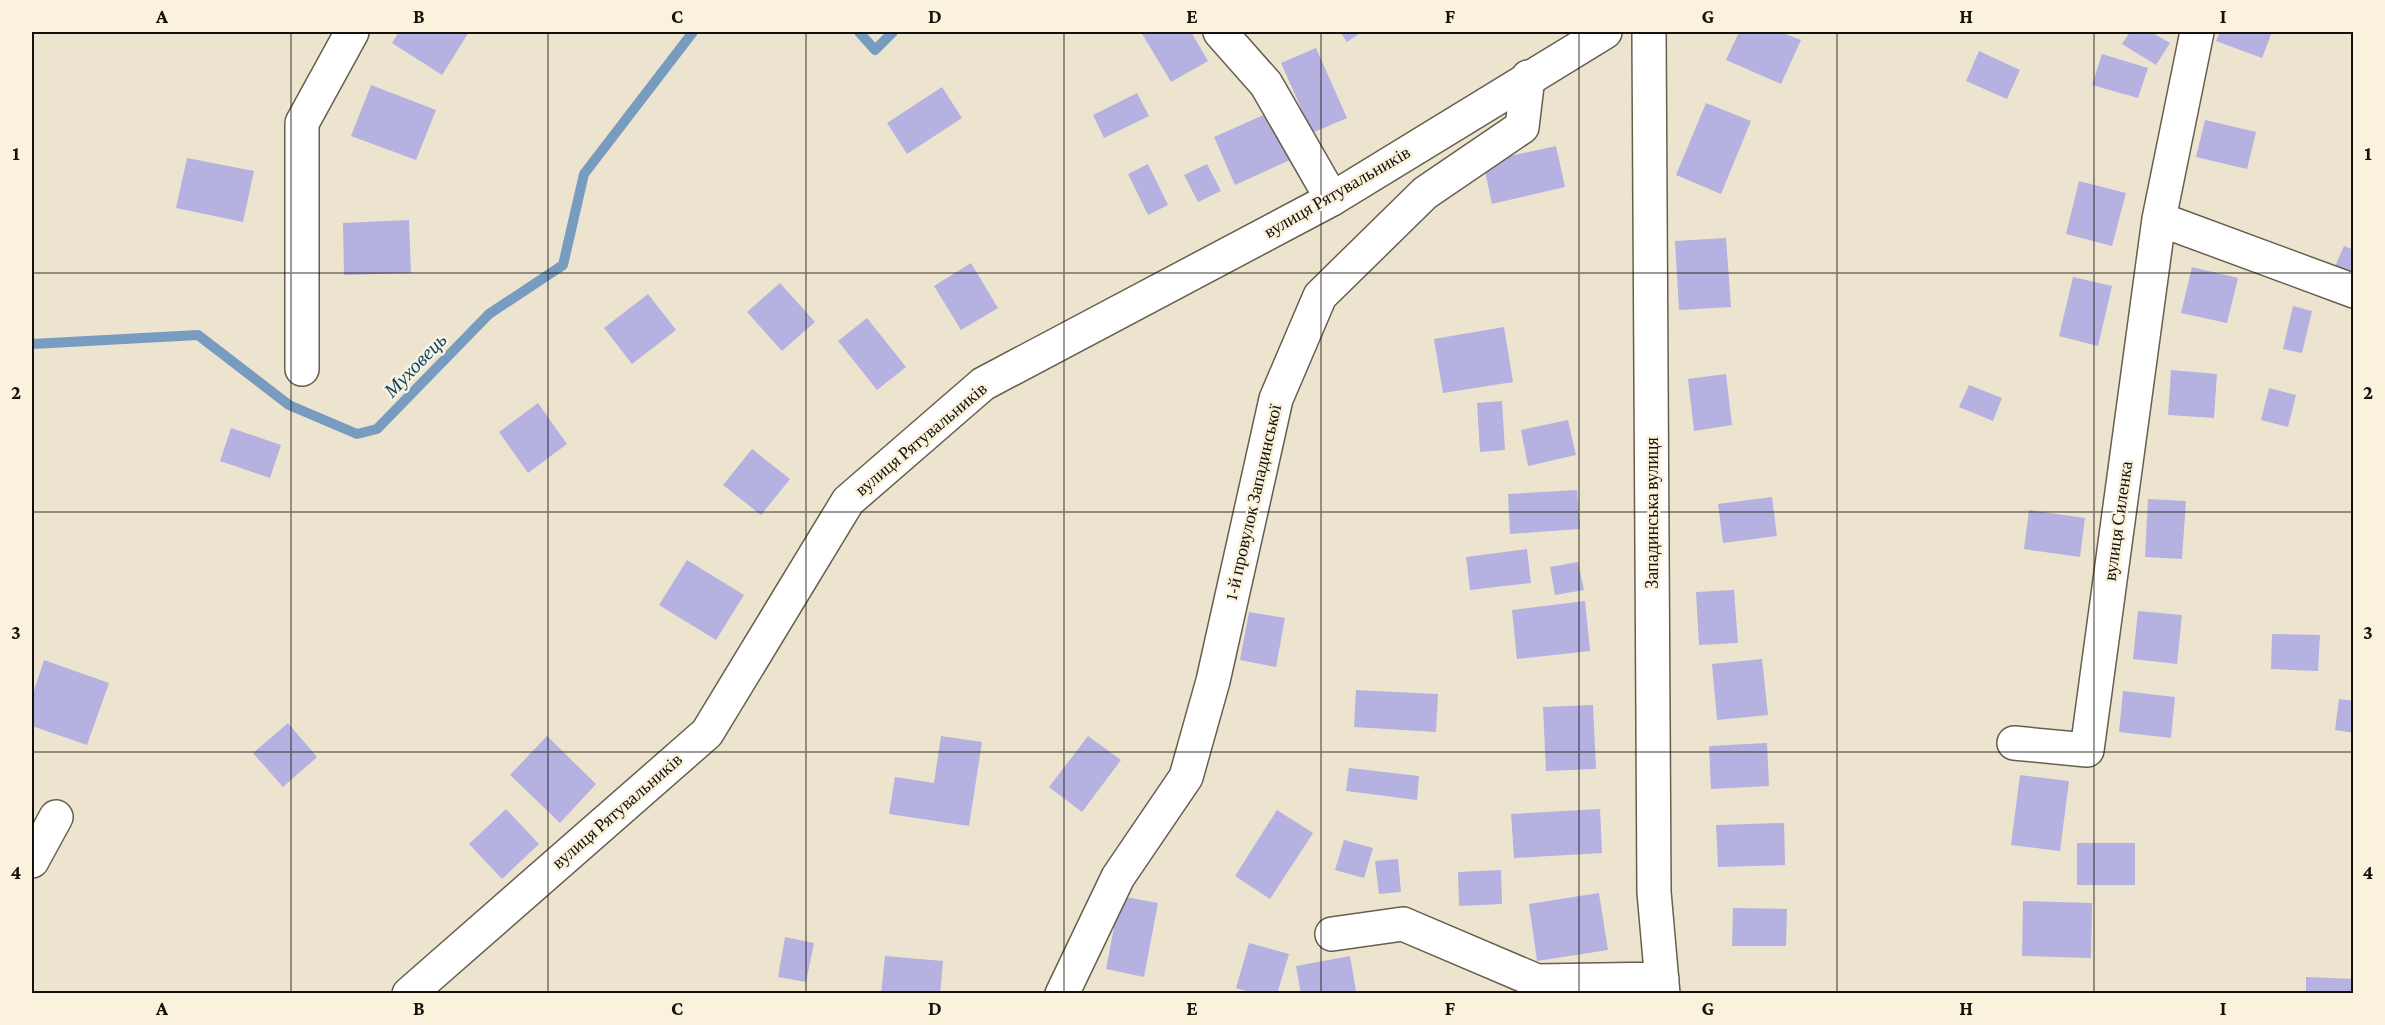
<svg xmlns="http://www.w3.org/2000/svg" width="2385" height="1025" viewBox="0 0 2385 1025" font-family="'Crimson Pro',serif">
<rect width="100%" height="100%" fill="#ede4d0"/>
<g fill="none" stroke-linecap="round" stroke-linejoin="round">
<path stroke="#779cc0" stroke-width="10" d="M859,32l16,18 18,-18
M32,344l166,-9 91,70 68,29 20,-5 112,-115 74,-49 21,-91 109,-142"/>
</g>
<path fill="#b5b1e0" d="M399,32h70l-27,43 -50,-32z
M1141,32h50l17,29 -37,21z
M1340,32h22l-15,10z
M1739,32h41l21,8 -20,44 -55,-24z
M2130,32h21l19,11 -14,22 -34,-21z
M2220,32h52l-10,26 -46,-17z
M1316,48l31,70 -35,15 -31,-70z
M1979,51l41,19 -13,29 -41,-18z
M2102,54l46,14 -10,30 -46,-13z
M371,85l65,25 -20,50 -65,-24z
M942,87l20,31 -55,36 -20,-31z
M1137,93l12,23 -45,22 -11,-23z
M1706,103l45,18 -30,73 -45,-19z
M1268,113l22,47 -55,25 -21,-48z
M2205,120l51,12 -9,37 -51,-12z
M1556,146l9,41 -73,17 -9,-42z
M187,158l67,13 -11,51 -67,-14z
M1148,164l20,41 -20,10 -20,-41z
M1207,164l14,27 -23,11 -14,-27z
M2079,181l47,12 -14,53 -46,-12z
M409,220l2,53 -67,2 -1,-52z
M1726,238l5,69 -52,3 -4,-69z
M2344,246l10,4v29l-21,-8z
M971,263l27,45 -37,22 -27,-44z
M2192,267l46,11 -11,45 -46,-10z
M2073,277l39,9 -14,60 -39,-10z
M780,283l35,39 -33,29 -35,-39z
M648,294l28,36 -44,34 -28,-36z
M2293,306l19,5 -10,42 -19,-4z
M867,318l39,49 -29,23 -39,-49z
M1504,327l9,55 -70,11 -9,-54z
M2171,370l46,4 -3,44 -46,-3z
M1726,374l6,51 -38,6 -6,-52z
M1969,385l33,13 -9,23 -34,-14z
M2269,388l27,7 -8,32 -27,-7z
M1502,401l3,49 -25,2 -3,-49z
M538,403l29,41 -39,29 -29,-41z
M1568,420l8,35 -48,11 -7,-36z
M231,428l50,17 -11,33 -50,-17z
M752,449l38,30 -29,36 -38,-30z
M1577,490l3,39 -70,5 -2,-40z
M1772,497l5,39 -54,7 -5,-39z
M2148,499l38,2 -4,58 -37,-2z
M2029,510l56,8 -5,39 -56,-8z
M1527,549l4,34 -61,7 -4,-33z
M687,560l57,35 -28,45 -57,-35z
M1578,562l6,28 -29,5 -5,-28z
M1734,590l4,53 -39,2 -3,-53z
M1585,601l5,50 -73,8 -5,-49z
M2138,611l44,4 -5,49 -44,-5z
M1249,612l36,6 -9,49 -36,-7z
M2272,634l48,1 -2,36 -47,-2z
M1762,659l6,56 -51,5 -5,-56z
M44,660l65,23 -22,62 -55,-19v-29z
M1356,690l82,4 -2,38 -82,-5z
M2123,691l52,6 -4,41 -52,-6z
M2339,699l15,2v32l-19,-3z
M1593,705l3,64 -50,2 -3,-64z
M288,723l29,34 -34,30 -30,-34z
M547,736l49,48 -36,39 -50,-48z
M941,736l41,6 -13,84 -80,-12 6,-37 39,6z
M1088,736l33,24 -39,52 -33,-25z
M1767,743l2,43 -58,3 -2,-43z
M1349,768l70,8 -2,24 -71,-9z
M2020,775l49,6 -9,70 -49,-6z
M506,809l33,35 -37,35 -33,-35z
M1600,809l2,44 -88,5 -3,-44z
M1277,810l36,23 -43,66 -35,-23z
M1784,823l1,42 -67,2 -2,-42z
M1344,840l29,8 -9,30 -29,-8z
M2077,843h58v42h-58z
M1398,859l3,33 -22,2 -4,-33z
M1501,870l1,34 -43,2 -1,-34z
M1599,893l9,57 -71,11 -8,-57z
M1120,896l38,7 -14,74 -38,-8z
M2023,901l69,2 -1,55 -69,-2z
M1733,908l54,1 -1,37h-54z
M785,937l29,6 -8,39 -28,-5z
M1249,943l40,11 -12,40h-21l-20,-6z
M885,956l58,5 -3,33h-59z
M1350,956l6,35 -18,3h-37l-5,-28z
M2306,977l48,2v15h-48z"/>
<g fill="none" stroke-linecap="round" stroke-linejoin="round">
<defs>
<path id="minor" d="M1220,32l46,52 66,115
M1649,32l5,860 9,102
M2159,219l195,72
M302,369v-246l50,-91
M2014,743l73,7 72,-531 38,-187
M32,861l24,-44
M1332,934l71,-10 134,57 125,-2
M1062,994l56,-117 68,-100 27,-96 63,-282 44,-103 105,-103 97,-66 6,-50"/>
<path id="major" d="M409,994l298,-261 141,-232 135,-117 349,-185 273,-167"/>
</defs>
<use href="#minor" stroke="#675f4d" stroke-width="36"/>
<use href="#major" stroke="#675f4d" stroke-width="36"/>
<use href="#minor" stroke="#fff" stroke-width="33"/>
<use href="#major" stroke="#fff" stroke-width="33"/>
</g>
<path fill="none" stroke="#14110a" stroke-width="1.5" stroke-opacity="0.55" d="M291,32v962M548,32v962M806,32v962M1064,32v962M1321,32v962M1579,32v962M1837,32v962M2094,32v962M32,273h2322M32,512h2322M32,752h2322"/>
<g text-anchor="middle" stroke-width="5" stroke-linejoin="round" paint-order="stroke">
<g font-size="18" fill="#14110a" stroke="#fbf2dd">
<text transform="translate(1337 192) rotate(-30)" y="6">вулиця Рятувальників</text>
<text transform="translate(921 439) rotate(-40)" y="6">вулиця Рятувальників</text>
<text transform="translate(1253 502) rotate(-77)" y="6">1-й провулок Западинської</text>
<text transform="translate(1652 513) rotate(-90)" y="6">Западинська вулиця</text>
<text transform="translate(2118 521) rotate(-82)" y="6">вулиця Силенка</text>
<text transform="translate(617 811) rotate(-41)" y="6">вулиця Рятувальників</text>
</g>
<g font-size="20" font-style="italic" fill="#064473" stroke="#fbf2dd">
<text transform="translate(415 365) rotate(-46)" y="7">Муховець</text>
</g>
</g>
<rect width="2385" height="1025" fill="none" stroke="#fbf2dd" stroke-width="66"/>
<rect x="33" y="33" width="2319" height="959" fill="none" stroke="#14110a" stroke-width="2"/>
<g font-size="20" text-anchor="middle" font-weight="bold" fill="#14110a">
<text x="162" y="23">A</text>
<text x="419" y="23">B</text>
<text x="677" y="23">C</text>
<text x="935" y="23">D</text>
<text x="1192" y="23">E</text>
<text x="1450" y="23">F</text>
<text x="1708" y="23">G</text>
<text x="1966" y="23">H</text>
<text x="2223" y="23">I</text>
<text x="16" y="160">1</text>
<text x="2368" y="160">1</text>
<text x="16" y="399">2</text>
<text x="2368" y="399">2</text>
<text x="16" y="639">3</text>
<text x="2368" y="639">3</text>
<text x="16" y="879">4</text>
<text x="2368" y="879">4</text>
<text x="162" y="1015">A</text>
<text x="419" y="1015">B</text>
<text x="677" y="1015">C</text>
<text x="935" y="1015">D</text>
<text x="1192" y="1015">E</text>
<text x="1450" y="1015">F</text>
<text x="1708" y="1015">G</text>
<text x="1966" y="1015">H</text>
<text x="2223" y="1015">I</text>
</g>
</svg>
